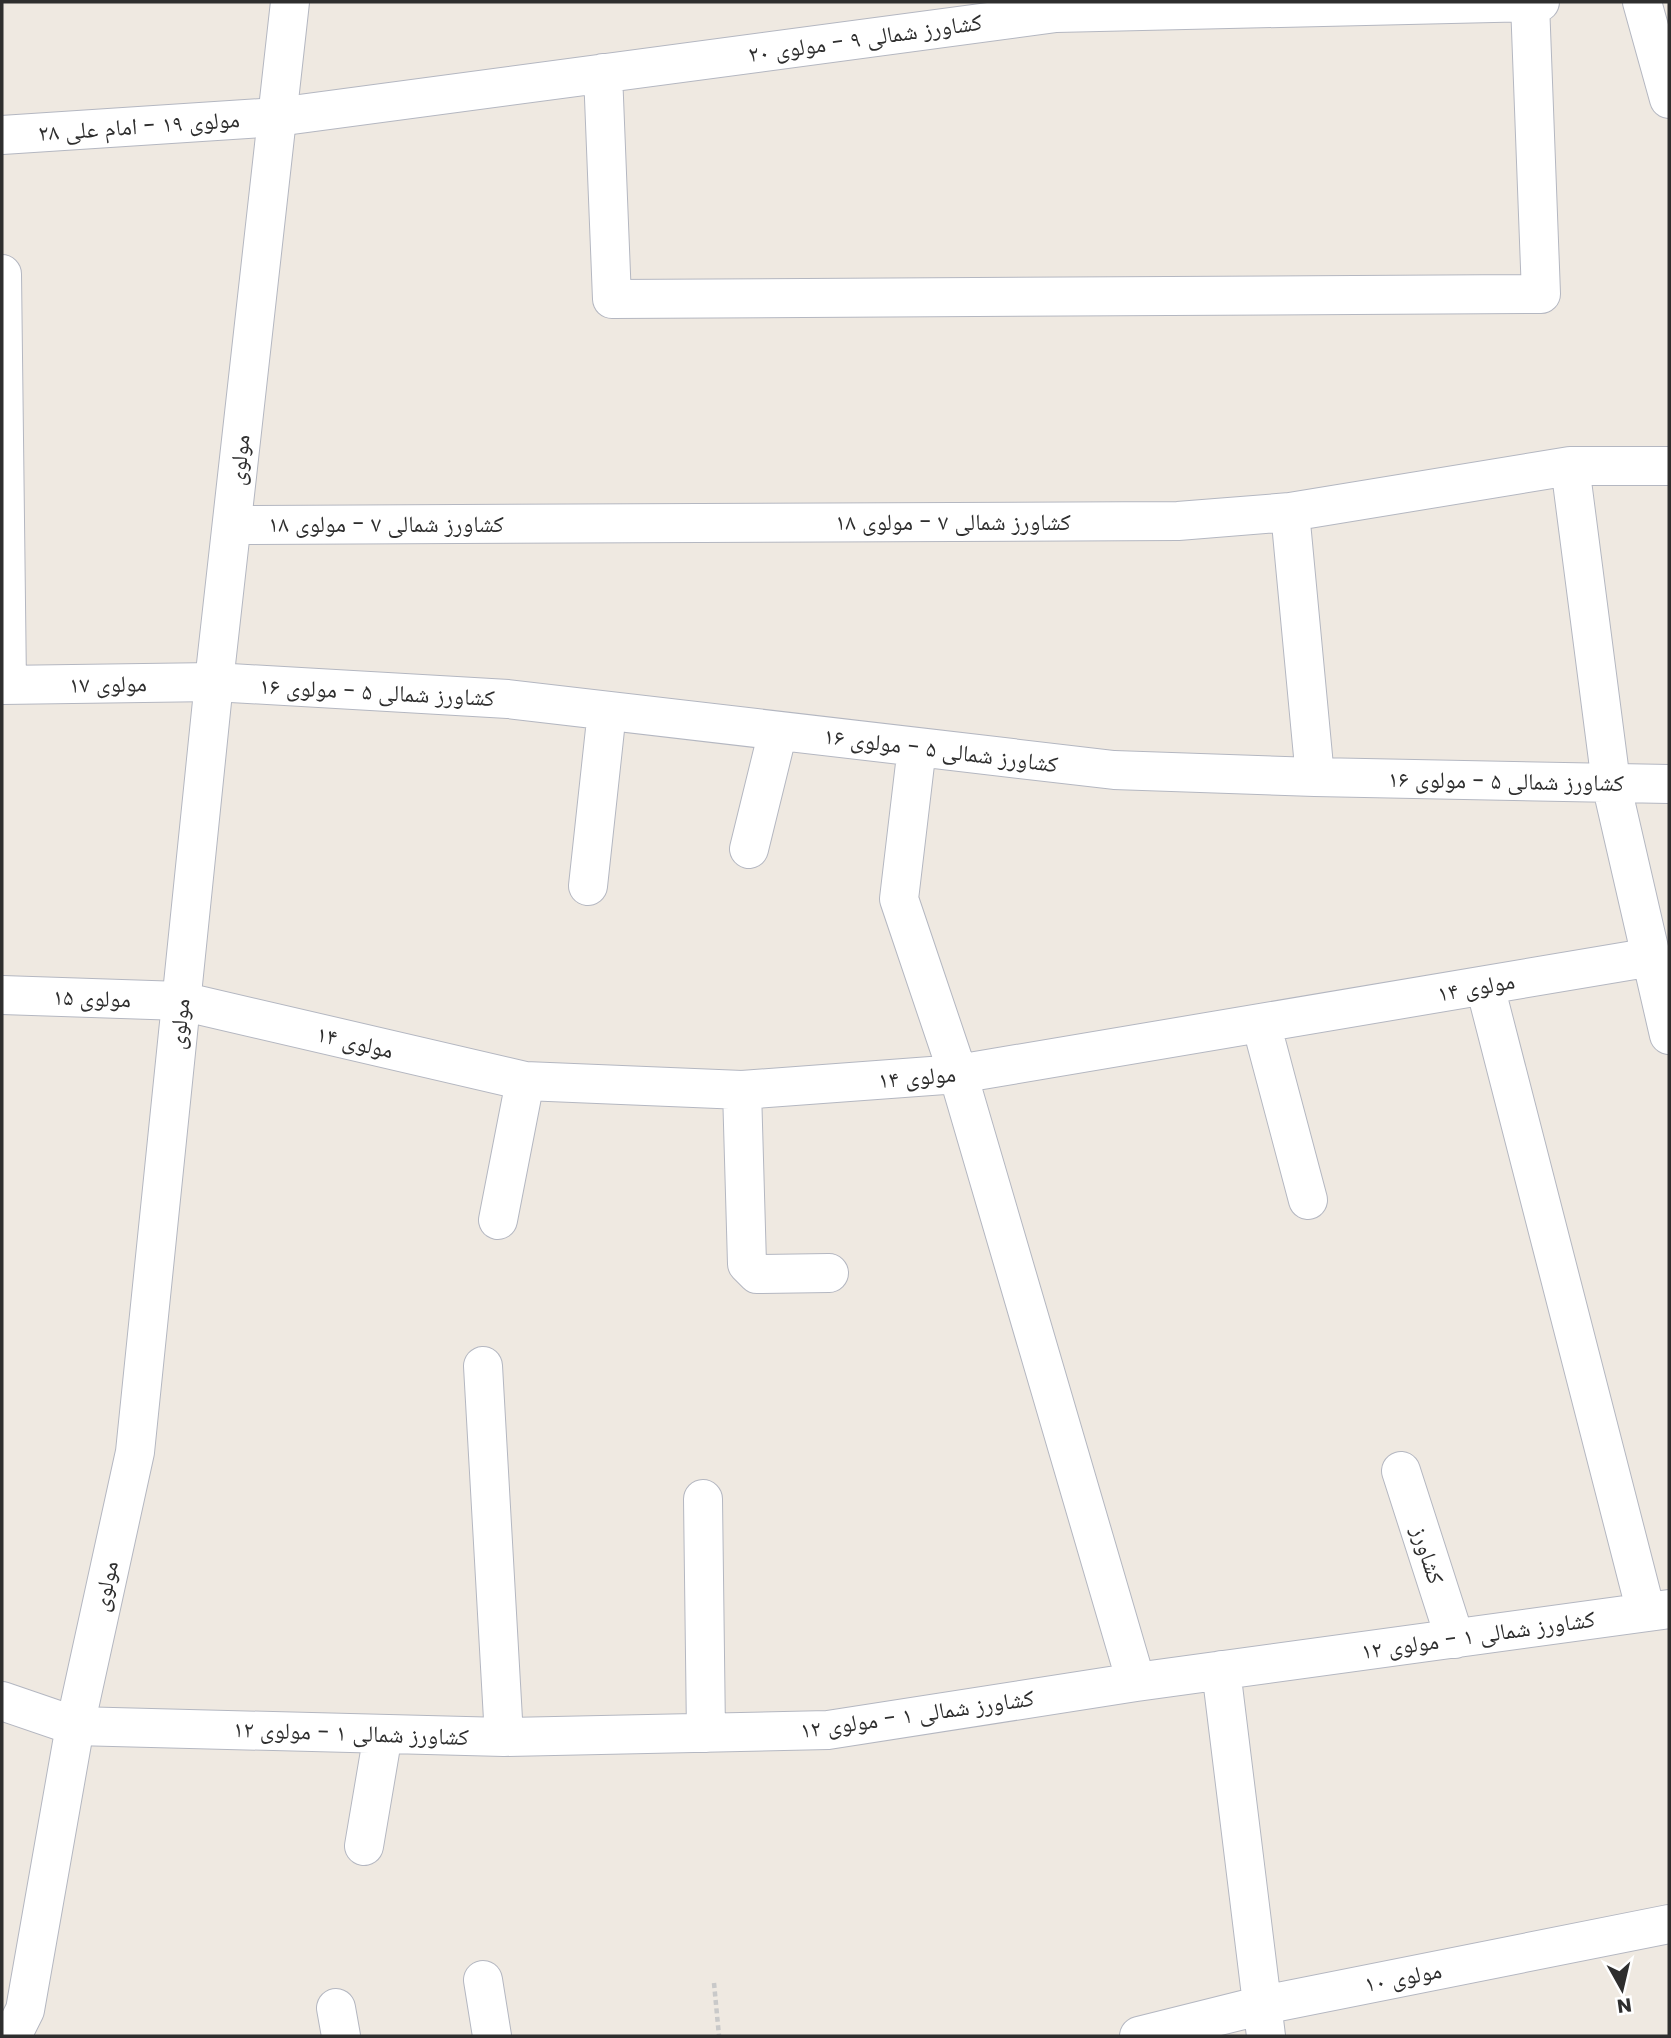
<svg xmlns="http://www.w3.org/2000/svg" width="1671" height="2038" viewBox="0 0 1671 2038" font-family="Poppins,'Noto Naskh Arabic',sans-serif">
<rect width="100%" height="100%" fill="#efe9e1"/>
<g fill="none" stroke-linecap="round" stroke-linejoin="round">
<defs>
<path id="minor" d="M1642,2l27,97
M603,73l9,226 929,-5 -11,-291
M2,135l275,-18 779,-104 484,-11
M2,274l5,411
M1570,466l41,317 58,252
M1290,512l25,265
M232,525l946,-4 112,-9 280,-46h99
M2,685l212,-3 294,17 606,71 201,7 354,7
M917,747l-18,152 59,175 178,608
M749,849l29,-118
M588,886l19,-175
M1485,986l161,626
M2,995l179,6 344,80 217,9 216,-16 694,-117
M1261,1023l47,177
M742,1090l5,174 10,10 72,-1
M498,1220l27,-139
M483,1366l21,371
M1401,1471l54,168
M703,1499l3,234
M1221,1670l45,366
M2,1701l73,25 429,11 324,-7 308,-48 533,-73
M364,1846l19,-112
M483,1980l9,56
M336,2008l5,28
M1139,2036l124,-31 406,-81"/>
<path id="tertiary" d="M12,2036l13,-26 50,-284 60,-274 79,-770 76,-680"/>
</defs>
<use href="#minor" stroke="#b4b7c1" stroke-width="40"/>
<use href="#tertiary" stroke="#b4b7c1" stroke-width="40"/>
<path stroke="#c9c9c9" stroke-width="4.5" stroke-dasharray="5 3.5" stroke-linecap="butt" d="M714,1983l5,53"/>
<use href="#minor" stroke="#fff" stroke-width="38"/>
<use href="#tertiary" stroke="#fff" stroke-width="38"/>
</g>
<g text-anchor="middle" stroke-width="6" stroke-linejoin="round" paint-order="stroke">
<g font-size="23" fill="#2e2e2e" stroke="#fff">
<text transform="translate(865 38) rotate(-8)" y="8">کشاورز شمالی ۹ - مولوی ۲۰</text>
<text transform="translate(139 126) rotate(-4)" y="8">مولوی ۱۹ - امام علی ۲۸</text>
<text transform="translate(239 460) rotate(-84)" y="8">مولوی</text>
<text x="953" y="530">کشاورز شمالی ۷ - مولوی ۱۸</text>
<text x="386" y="532">کشاورز شمالی ۷ - مولوی ۱۸</text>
<text transform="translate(108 684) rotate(-1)" y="8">مولوی ۱۷</text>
<text transform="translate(377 692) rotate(3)" y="8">کشاورز شمالی ۵ - مولوی ۱۶</text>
<text transform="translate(941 750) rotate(7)" y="8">کشاورز شمالی ۵ - مولوی ۱۶</text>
<text transform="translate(1506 781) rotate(1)" y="8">کشاورز شمالی ۵ - مولوی ۱۶</text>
<text transform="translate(1476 987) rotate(-10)" y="8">مولوی ۱۴</text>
<text transform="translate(92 998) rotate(2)" y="8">مولوی ۱۵</text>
<text transform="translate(179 1024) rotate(-84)" y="8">مولوی</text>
<text transform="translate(355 1042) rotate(13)" y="8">مولوی ۱۴</text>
<text transform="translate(917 1077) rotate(-5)" y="8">مولوی ۱۴</text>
<text transform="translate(1428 1555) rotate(72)" y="8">کشاورز</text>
<text transform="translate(105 1586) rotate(-78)" y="8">مولوی</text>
<text transform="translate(1478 1635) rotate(-8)" y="8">کشاورز شمالی ۱ - مولوی ۱۲</text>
<text transform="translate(917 1714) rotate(-8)" y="8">کشاورز شمالی ۱ - مولوی ۱۲</text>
<text transform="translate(351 1733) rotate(2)" y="8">کشاورز شمالی ۱ - مولوی ۱۲</text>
<text transform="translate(1403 1977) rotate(-11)" y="8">مولوی ۱۰</text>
</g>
</g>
<rect width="1671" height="2038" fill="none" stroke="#2e2e2e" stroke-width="7"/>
<g transform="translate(1622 1989) rotate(172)" stroke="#ffffff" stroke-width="5" paint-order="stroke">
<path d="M0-5L12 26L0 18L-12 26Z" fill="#2e2e2e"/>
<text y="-10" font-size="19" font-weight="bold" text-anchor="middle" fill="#2e2e2e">N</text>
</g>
</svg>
